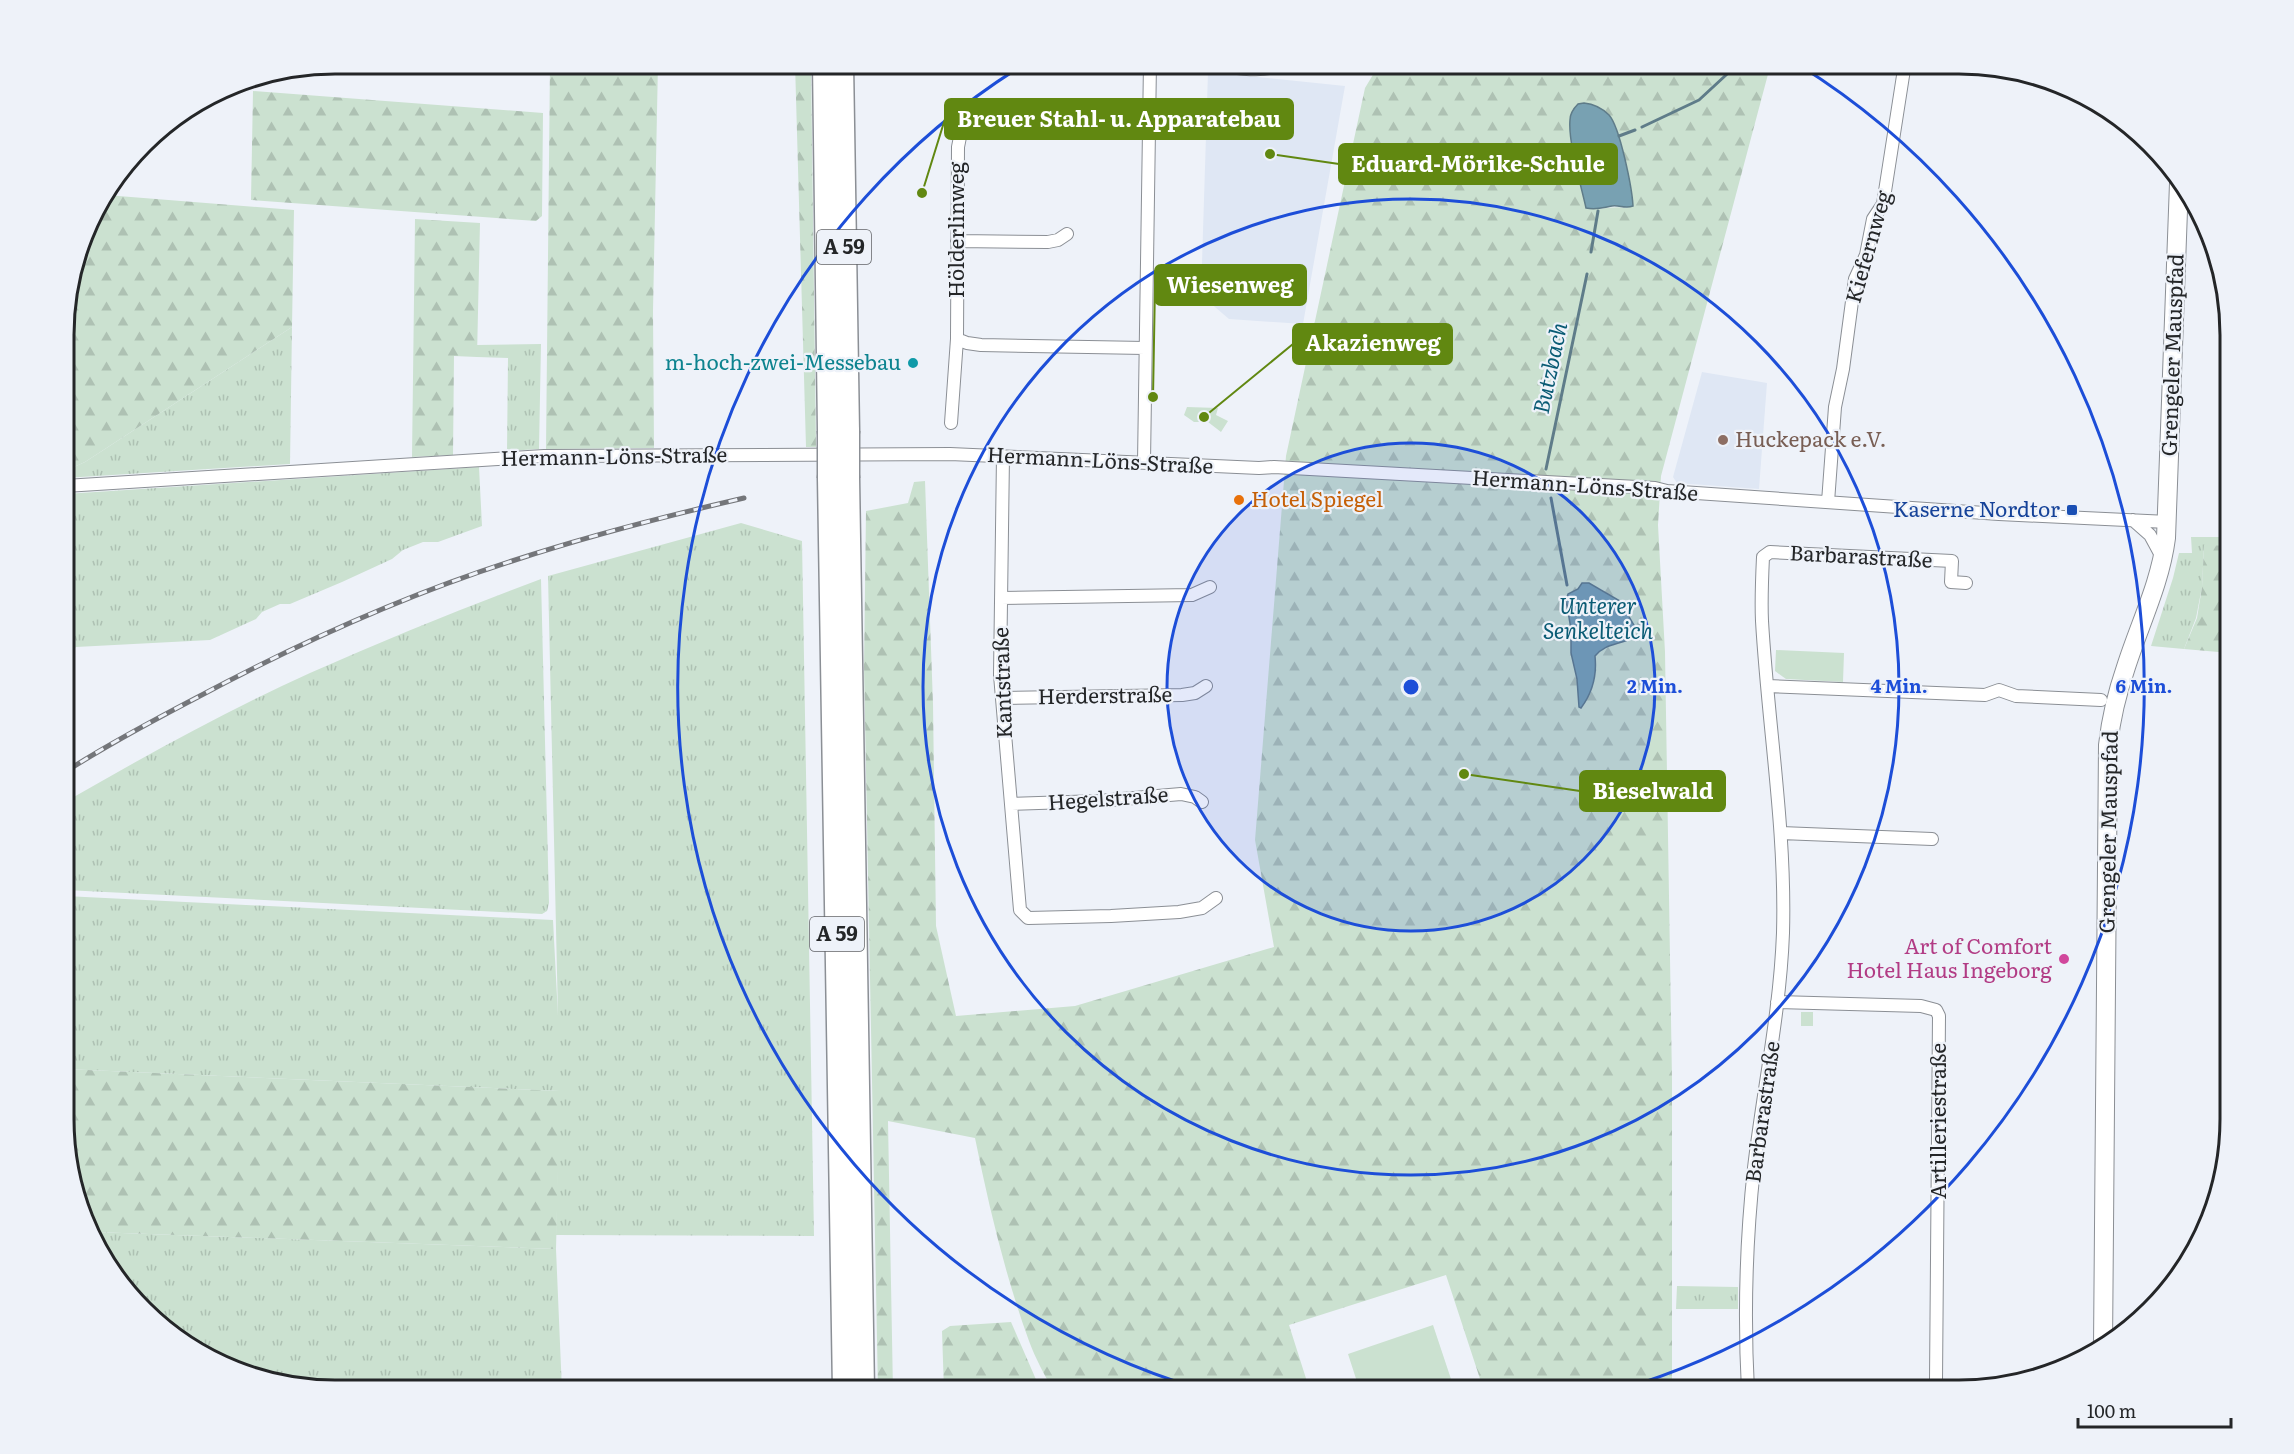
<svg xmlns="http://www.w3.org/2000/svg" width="2294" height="1454" viewBox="0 0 2294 1454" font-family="Literata,serif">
<defs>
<pattern id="grass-tufts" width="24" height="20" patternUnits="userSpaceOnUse" patternTransform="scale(1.5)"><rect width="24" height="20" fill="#cbe1d0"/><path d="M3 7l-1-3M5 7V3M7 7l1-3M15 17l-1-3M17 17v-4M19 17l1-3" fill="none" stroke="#aec1b3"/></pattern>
<pattern id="forest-firs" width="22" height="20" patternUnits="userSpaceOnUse" patternTransform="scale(1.5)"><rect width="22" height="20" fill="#cbe1d0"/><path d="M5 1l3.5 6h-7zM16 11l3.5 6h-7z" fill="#aec1b3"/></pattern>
</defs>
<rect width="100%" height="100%" fill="#eef2f9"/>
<path fill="#dfe7f4" d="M1416,63h71l-63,11 -6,-2z
M1208,72l137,14 -42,238 -74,-5 -28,-24z
M1702,372l65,11 -8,106 -82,-6 -4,-6z"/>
<path fill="url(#grass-tufts)" d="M292,327l-2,137 -225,14v-7l20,-9z
M541,344l-2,105 -32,2 1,-93 -31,-1v-12z
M479,467l3,59 -44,16h-15l-20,8 -11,9 -50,23 -52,22h-10l-18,8 -6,7 -46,21 -134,7 -11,9v-162z
M741,523l61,18 12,695 -258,-1 3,-144 -494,-22v-173l488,24 5,96 -10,-440z
M2191,537h39v9h-26l-2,41 -6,31 -12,31 -33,-3 22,-68 6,-25h13z
M541,579l8,324 -2,8 -5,3 -477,-24v-88c80,-46 161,-91 245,-129 76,-34 153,-65 231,-94z
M95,1232l461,17 6,142h-227l-71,-9 -80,-37 -75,-75z
M1677,1286l61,1v22h-62z"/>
<path fill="url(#forest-firs)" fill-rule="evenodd" d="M550,63h108l-5,248 1,137 -108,1z
M795,63h16l5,384h-10z
M1380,63h35l3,9 6,2 63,-11h284l-110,413 -3,49 7,127 7,428v311h-188l-38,-116 -157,50 21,66h-257c-8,-16 -18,-33 -24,-50 -24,-66 -40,-134 -54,-203l-87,-17 5,270h-15l-14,-724 2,-156 42,-8 6,-21 11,-1 8,223 3,222 20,90 119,-10 199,-59 -19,-107 31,-384 79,-368zM1597,106c13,9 23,21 22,37l13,51 -5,14c-15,-3 -26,3 -41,0 -6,-28 -22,-72 -13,-99zM1589,583c29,15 29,17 46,44l-7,13c-13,5 -24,5 -33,16 2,19 -3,37 -14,52l-2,-1 -2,-28 -6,-26v-24l-4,-20 3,-15z
M253,91l290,22 -1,103 -6,5 -285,-21z
M106,195l188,15 -2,117 -207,135 -20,9v-171l26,-86z
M415,219l65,4 -3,134 -23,-1 -1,99 -41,2z
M2204,545l26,1v107l-46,-4 13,-31 5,-31z
M65,1069l495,22 -4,158 -461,-17 -29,-76z
M1011,1322l30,69h-97l-2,-60 8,-5z"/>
<path fill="#cbe1d0" d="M1187,407l31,1 -2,7 12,6 -7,11 -13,-10h-14l-10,-7z
M1776,650l68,3 -1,29 -57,-3 -11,-8z
M1801,1012h12v14h-12z
M1433,1325l22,66h-95l-12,-37z"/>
<path fill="#78a1b2" stroke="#5f7c89" stroke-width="1.5" d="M1584,103c10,1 18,5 25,12 11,12 23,73 24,91 -8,3 -13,-1 -21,0 -11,2 -15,4 -26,2 -5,-23 -18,-66 -16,-88 0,-6 3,-11 8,-16z
M1582,583h7l31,18 15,26 -7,13c-13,5 -24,5 -33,16 2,19 -2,36 -14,52l-2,-1 -2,-28 -6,-26v-24l-5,-29 2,-6 10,-5z"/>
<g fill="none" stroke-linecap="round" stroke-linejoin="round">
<path stroke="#5f7c89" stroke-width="3" d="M1642,127l57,-27 40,-37
M1619,136l16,-6
M1591,252l7,-41
M1546,469l41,-195
M1551,498l16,87"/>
<defs>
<path id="street" d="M1205,63c20,3 59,12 76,1
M957,241l91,1 10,-2 9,-6
M957,339l10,4 14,2 164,3
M951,423l6,-84 1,-192 4,-20 127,-6h59
M1003,456l-3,219 20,235 8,8 83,-2 68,-4 23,-4 14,-10
M1144,462l6,-399
M65,486l479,-30 406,-2 309,14 15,-1 381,21 12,3 332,23 169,8
M1828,502l7,-95 8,-38 12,-90 11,-24 7,-36 10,-15 22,-141
M2133,520l17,15 13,24
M1001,598l191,-3 18,-8
M1768,686l217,9 14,-5 17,6 85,4
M1002,698l180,-3 13,-2 11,-7
M1012,804l87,-3 82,-7 14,3 7,5
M1781,833l151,6
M1777,1002l144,4 15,4 3,6 -3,365 -2,9
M1748,1391c-4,-74 -2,-150 6,-223 9,-78 26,-155 29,-235 3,-104 -15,-208 -21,-312 -1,-21 0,-43 1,-64l7,-5 182,9 -1,21 15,1"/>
<path id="secondary" d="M2103,1347l5,-602c3,-27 9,-52 18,-78 14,-44 34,-83 40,-129l13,-355"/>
<path id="highway" d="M824,63l5,368
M842,63l6,368
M829,478l15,913
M848,478l15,913"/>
</defs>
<use href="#street" stroke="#8b8f95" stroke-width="14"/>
<use href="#secondary" stroke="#8b8f95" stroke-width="20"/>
<use href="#highway" stroke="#8b8f95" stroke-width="25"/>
<use href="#street" stroke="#fff" stroke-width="12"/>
<use href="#secondary" stroke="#fff" stroke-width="18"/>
<use href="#highway" stroke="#fff" stroke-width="22"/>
<defs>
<path id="rail" d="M65,772c42,-27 87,-51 131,-74 101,-54 207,-102 316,-137 76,-25 154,-45 232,-63"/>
</defs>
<use href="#rail" stroke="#74767a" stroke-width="5"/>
<use href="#rail" stroke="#eef2f9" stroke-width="3" stroke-dasharray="9" stroke-linecap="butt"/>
<defs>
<path id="highway-bridge" d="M829,431v47
M848,431v47"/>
</defs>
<use href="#highway-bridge" stroke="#8b8f95" stroke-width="25" stroke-linecap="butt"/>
<use href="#highway-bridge" stroke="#fff" stroke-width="22"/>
</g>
<circle cx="1411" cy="687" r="244" fill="#1d4ed8" fill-opacity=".12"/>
<g fill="none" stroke="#1d4ed8" stroke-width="3">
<circle cx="1411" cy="687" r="244"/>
<circle cx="1411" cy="687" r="488"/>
<path d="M1203 1390A733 733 0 0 1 1023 65M1799 65A733 733 0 0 1 1619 1390"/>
</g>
<circle fill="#0f9aa8" stroke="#eef2f9" stroke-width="2" cx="913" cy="363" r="6"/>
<circle fill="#8d6e63" stroke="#eef2f9" stroke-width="2" cx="1723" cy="440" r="6"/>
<circle fill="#e8710a" stroke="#eef2f9" stroke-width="2" cx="1239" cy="500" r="6"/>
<rect fill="#1a4fb4" stroke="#eef2f9" stroke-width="2" x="2066" y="504" width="12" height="12" rx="3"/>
<circle fill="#d1479c" stroke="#eef2f9" stroke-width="2" cx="2064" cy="959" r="6"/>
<g text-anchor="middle" stroke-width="4.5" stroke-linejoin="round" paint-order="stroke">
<g fill="#eef2f9" stroke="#616367" stroke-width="1.5">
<rect x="817" y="230" width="54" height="34" rx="4.5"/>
<rect x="810" y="917" width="54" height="34" rx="4.5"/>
</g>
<g font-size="20" font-weight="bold" fill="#242628">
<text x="844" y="254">A 59</text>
<text x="837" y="941">A 59</text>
</g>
<g font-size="21" fill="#242628" stroke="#eef2f9">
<text transform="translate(957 230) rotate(-90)" y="7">Hölderlinweg</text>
<text transform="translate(1869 247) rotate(-74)" y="7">Kiefernweg</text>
<text transform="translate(2173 355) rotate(-88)" y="7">Grengeler Mauspfad</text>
<text transform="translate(614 457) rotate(-1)" y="7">Hermann-Löns-Straße</text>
<text transform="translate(1100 461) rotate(3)" y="7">Hermann-Löns-Straße</text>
<text transform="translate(1585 486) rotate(4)" y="7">Hermann-Löns-Straße</text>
<text transform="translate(1861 557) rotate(3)" y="7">Barbarastraße</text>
<text transform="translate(1003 683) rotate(-92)" y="7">Kantstraße</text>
<text transform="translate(1105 696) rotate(-1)" y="7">Herderstraße</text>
<text transform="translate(1108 799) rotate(-4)" y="7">Hegelstraße</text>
<text transform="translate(2109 832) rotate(-89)" y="7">Grengeler Mauspfad</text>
<text transform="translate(1763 1112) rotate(-82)" y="7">Barbarastraße</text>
<text transform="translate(1939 1121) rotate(-90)" y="7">Artilleriestraße</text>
</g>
<g font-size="21" fill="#0d838f" stroke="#eef2f9" text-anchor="end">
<text x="901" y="370">m-hoch-zwei-Messebau</text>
</g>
<g font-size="21" fill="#785e54" stroke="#eef2f9" text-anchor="start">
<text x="1735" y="447">Huckepack e.V.</text>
</g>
<g font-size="21" fill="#c56008" stroke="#eef2f9" text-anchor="start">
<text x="1251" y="507">Hotel Spiegel</text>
</g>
<g font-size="21" fill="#164399" stroke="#eef2f9" text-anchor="end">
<text x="2060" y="517">Kaserne Nordtor</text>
</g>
<g font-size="21" fill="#b23c85" stroke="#eef2f9" text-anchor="end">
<text x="2052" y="954">Art of Comfort<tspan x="2052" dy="24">Hotel Haus Ingeborg</tspan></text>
</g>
<g font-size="22" font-style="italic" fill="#0a5b74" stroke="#eef2f9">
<text transform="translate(1550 368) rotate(-78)" y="8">Butzbach</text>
<text x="1598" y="614">Unterer<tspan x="1598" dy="25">Senkelteich</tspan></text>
</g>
</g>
<path d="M0 0H2294V1454H0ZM335 74H1959A261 261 0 0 1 2220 335V1119A261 261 0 0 1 1959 1380H335A261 261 0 0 1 74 1119V335A261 261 0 0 1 335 74Z" fill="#eef2f9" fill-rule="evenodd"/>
<path fill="none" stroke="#242628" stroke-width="3" d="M335 74H1959A261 261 0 0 1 2220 335V1119A261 261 0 0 1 1959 1380H335A261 261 0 0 1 74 1119V335A261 261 0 0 1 335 74Z"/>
<circle cx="1411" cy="687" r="9" fill="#1d4ed8" stroke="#eef2f9" stroke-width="3"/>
<g font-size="18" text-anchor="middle" font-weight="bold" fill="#1d4ed8" stroke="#eef2f9" stroke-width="4.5" stroke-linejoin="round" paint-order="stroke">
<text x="1655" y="693">2 Min.</text>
<text x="1899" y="693">4 Min.</text>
<text x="2144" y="693">6 Min.</text>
</g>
<path fill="none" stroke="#618811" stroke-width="2" d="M922 193L945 119M1270 154L1339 164M1153 397L1155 285M1204 417L1293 344M1464 774L1580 791"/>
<g fill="#618811" stroke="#eef2f9" stroke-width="2">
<circle cx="922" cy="193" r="6"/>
<circle cx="1270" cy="154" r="6"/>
<circle cx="1153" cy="397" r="6"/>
<circle cx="1204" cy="417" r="6"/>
<circle cx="1464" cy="774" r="6"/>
</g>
<g fill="#618811" stroke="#618811" stroke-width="2">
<rect x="945" y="99" width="348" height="40" rx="6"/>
<rect x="1339" y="144" width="278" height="40" rx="6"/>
<rect x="1155" y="265" width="151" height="40" rx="6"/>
<rect x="1293" y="324" width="159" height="40" rx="6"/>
<rect x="1580" y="771" width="145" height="40" rx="6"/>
</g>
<g font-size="22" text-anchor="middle" font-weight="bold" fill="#fff">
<text x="1119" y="127">Breuer Stahl- u. Apparatebau</text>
<text x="1478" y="172">Eduard-Mörike-Schule</text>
<text x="1230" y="293">Wiesenweg</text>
<text x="1373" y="351">Akazienweg</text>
<text x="1653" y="799">Bieselwald</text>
</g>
<path d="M2078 1418v9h153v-9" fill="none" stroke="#242628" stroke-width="3"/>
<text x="2087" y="1418" font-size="18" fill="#242628" stroke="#eef2f9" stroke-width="4.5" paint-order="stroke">100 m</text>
</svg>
